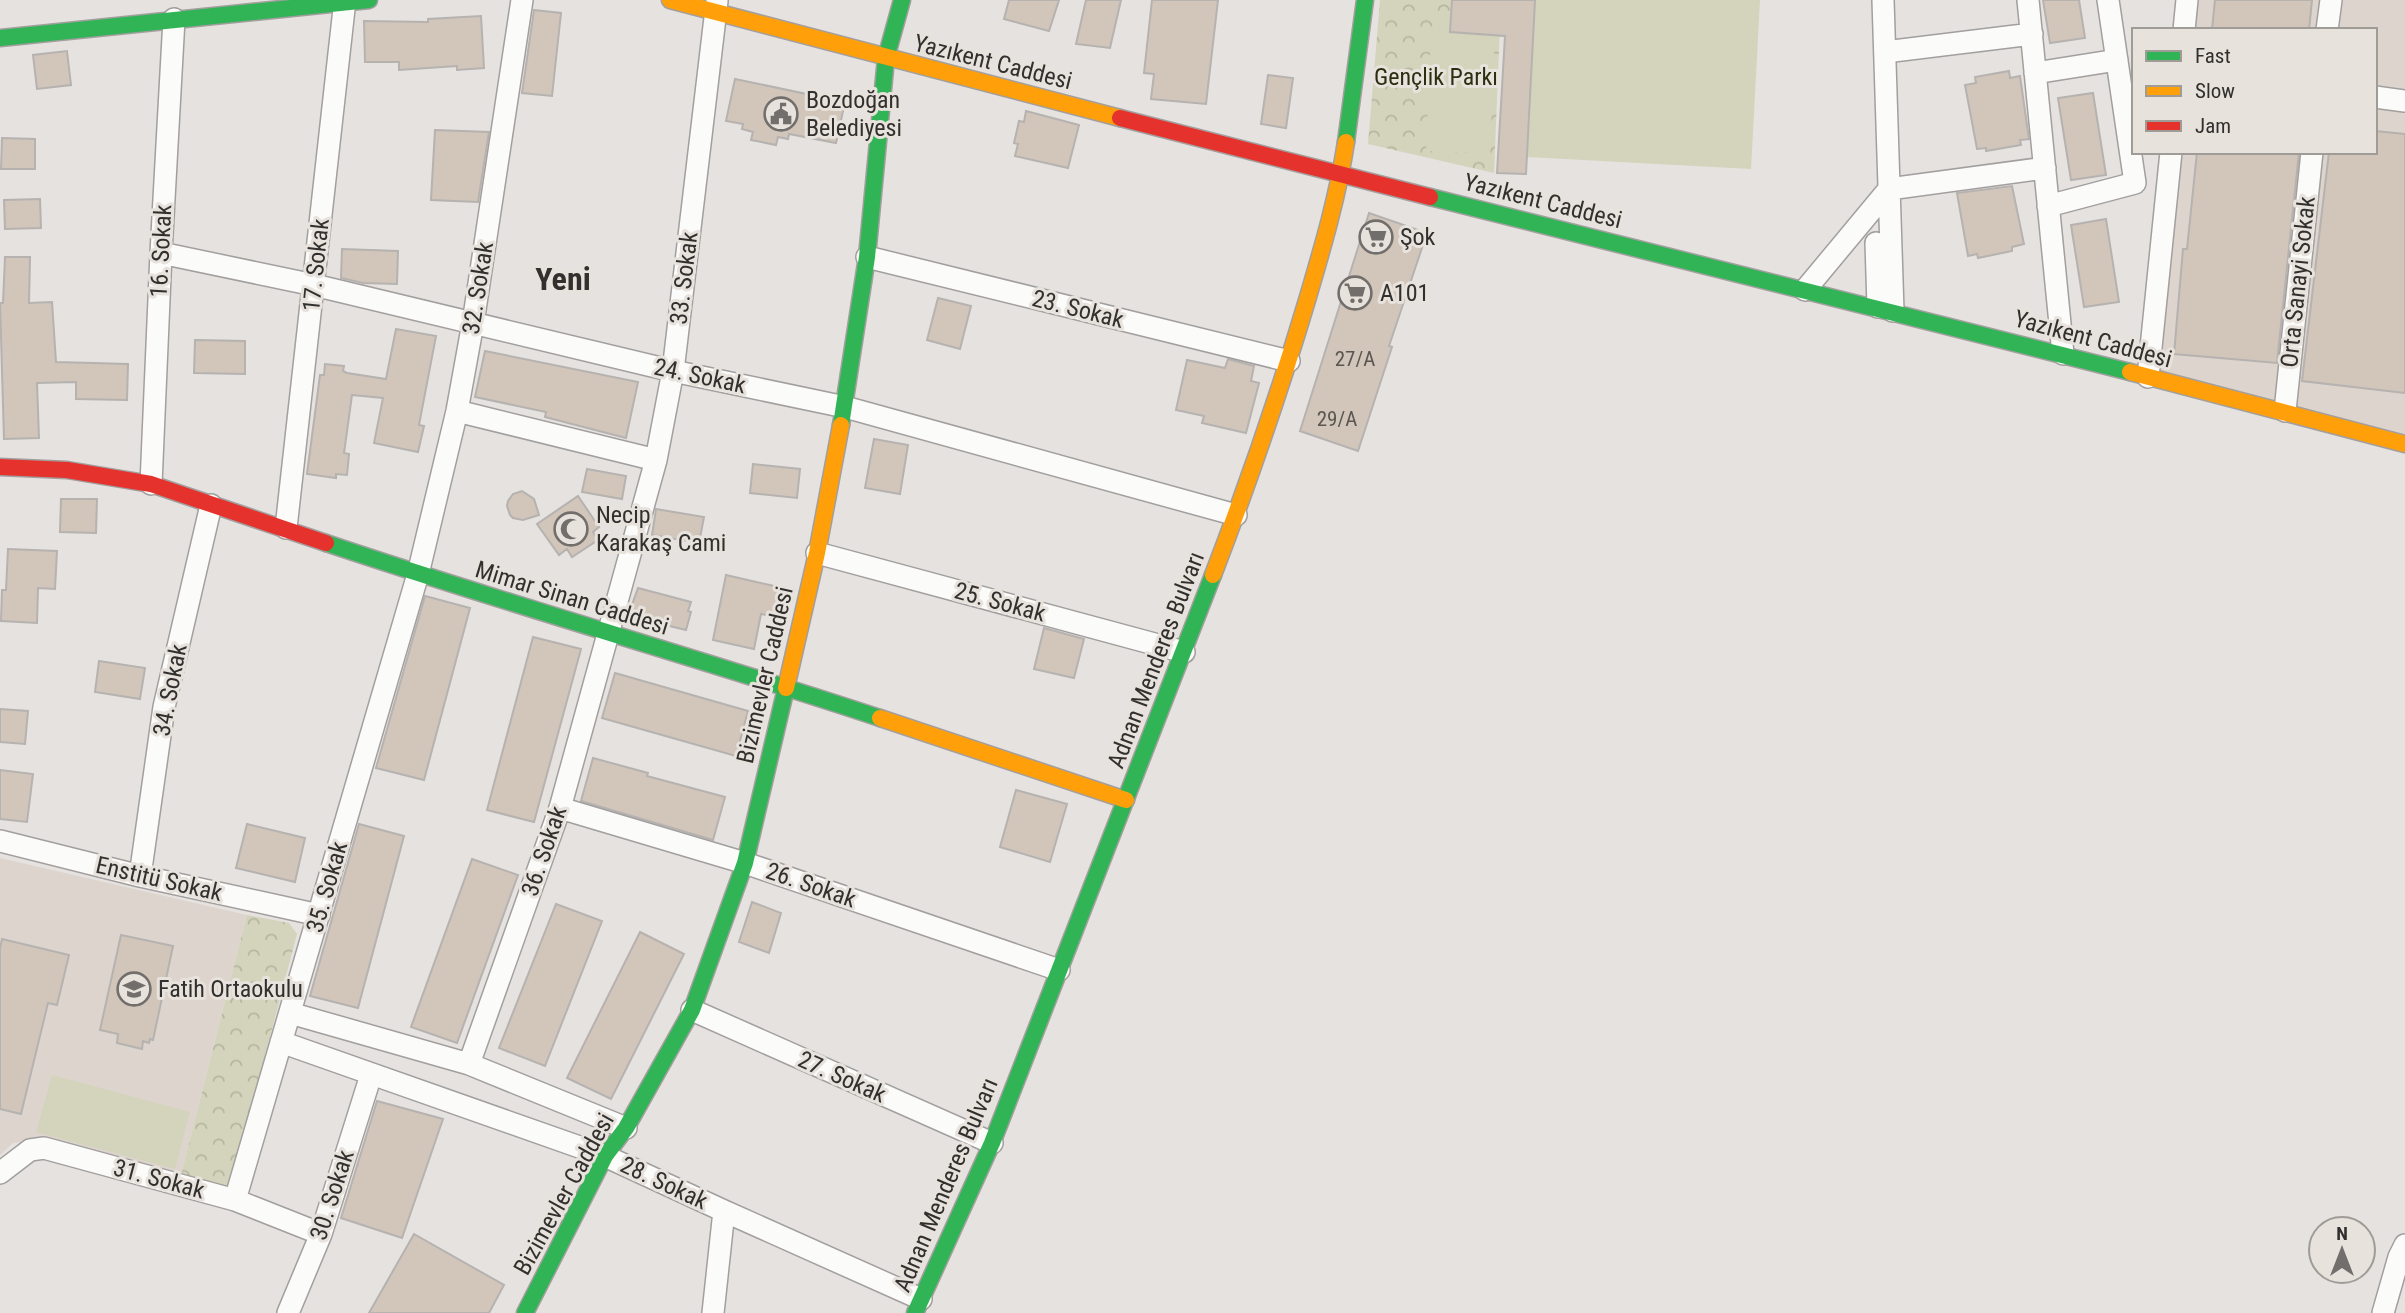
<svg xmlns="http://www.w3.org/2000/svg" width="2405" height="1313" viewBox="0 0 2405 1313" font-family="'Roboto Condensed',sans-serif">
<defs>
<pattern id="park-crowns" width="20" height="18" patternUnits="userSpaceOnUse" patternTransform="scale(1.75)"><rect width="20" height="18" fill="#d3d4bb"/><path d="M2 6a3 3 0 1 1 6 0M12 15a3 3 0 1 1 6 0" fill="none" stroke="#b6b6a1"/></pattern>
</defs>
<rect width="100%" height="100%" fill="#e5e2e0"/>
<path fill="#dcd4cd" d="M2187,0h218v444l-257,-67 23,-225h204v-122h-191z
M0,858l247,57 -67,264 -146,-38 -21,2 -13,12z"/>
<path fill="url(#park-crowns)" d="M1380,0h121l-7,173 -126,-29z
M247,915l42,8 8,11 -68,258 -49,-13z"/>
<path fill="#d3d4bb" d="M1535,0h225l-9,169 -224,-12z
M1431,33l64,3 -5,117 -64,-2z
M52,1075l138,37 -15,57 -139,-37z"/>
<path fill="#d2c6bb" stroke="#b5b2b0" stroke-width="2" d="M1009,0h50l-10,31 -45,-12z
M1086,0h35l-11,48 -34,-4z
M1152,0h66l-12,104 -55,-5 3,-25 -10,-1z
M1452,0h83l-9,174 -29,-1 8,-137 -55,-4z
M2043,0h36l6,38 -35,5z
M2215,0h97l-3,30h-97z
M534,10l27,3 -9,83 -30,-3z
M481,16l3,52 -27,2v-4l-58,4v-8h-34l-1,-41 64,1v-3z
M67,51l4,34 -34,4 -4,-34z
M2009,71l1,7 10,-2 9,63 -9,1 1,5 -35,6v-3l-9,1 -12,-64 11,-2 -1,-6z
M1268,75l25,3 -7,50 -25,-4z
M735,79l110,23 -9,41 -47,-9 -1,5 -10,-2 -2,8 -25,-5 2,-8 -11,-3 1,-5 -17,-3z
M2093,93l13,82 -35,5 -13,-82z
M1026,111l53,14 -11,43 -53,-12 3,-12 -4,-1 5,-22 5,1z
M435,130l54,2 -11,70 -47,-2z
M2375,131l30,3v259l-103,-12 27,-229h46z
M2,138l33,1v30h-34z
M2197,152h102l-22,211 -103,-9 9,-105h4z
M2012,186l12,58 -12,3v4l-34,7 -1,-4 -9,2 -11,-63z
M40,199l1,29 -36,1 -1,-29z
M1369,213l58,20 -38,113 3,1 -34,104 -58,-20z
M2106,219l13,83 -35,5 -13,-82z
M342,249l56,2 -1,33 -34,-1 -22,-5z
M5,257h25l-1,46 23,-1 4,60 72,2 -1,36 -51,-1v-17l-39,1 2,55 -35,1 -4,-136h3z
M938,298l33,8 -11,43 -33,-9z
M396,329l40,7 -17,89 5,1 -6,26 -44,-9 9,-45 -31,-3 -8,58 5,1 -2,21 -11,-1v4l-29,-4 13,-99h4l1,-11 19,2 -1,5 4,2 39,6z
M195,340l50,1v33l-51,-1z
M485,351l153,31 -12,56 -81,-21 1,-5 -71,-15z
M1228,359l26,7 -3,15 8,2 -13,50 -44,-10 2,-7 -28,-6 11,-50 38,8z
M874,439l34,6 -8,49 -35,-6z
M753,464l47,5 -3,29 -47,-5z
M587,469l39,7 -4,23 -40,-7z
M522,491l12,8 5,16 -16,5 -10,-2 -3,-3 -3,-9 1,-5 5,-7z
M578,496l21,31 -6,5 5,8 -26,17 -5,-8 -8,6 -22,-31z
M61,499h36l-1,34 -36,-1z
M656,509l48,8 -5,26 -47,-8z
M8,549l49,2 -2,38 -17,-1 -1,35 -36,-2 1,-31h4z
M726,575l57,13 -7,29 -15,-3 -7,35 -41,-9z
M638,588l53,14 -3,9 3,1 -5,18 -58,-14z
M425,596l45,12 -46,172 -48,-12z
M1044,628l40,11 -10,39 -40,-9z
M533,637l48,12 -47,173 -47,-12z
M99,661l46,7 -5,31 -45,-7z
M615,673l133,38 -12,45 -134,-38z
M0,709l28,2 -3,33 -25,-2z
M593,758l55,15 -1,3 78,21 -12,43 -132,-39z
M0,770l33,4 -6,48 -27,-3z
M1016,790l51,14 -17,58 -50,-15z
M247,824l58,14 -10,44 -59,-14z
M359,824l45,12 -46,172 -48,-12z
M472,859l46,16 -61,168 -46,-16z
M752,902l29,11 -12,40 -30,-11z
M556,904l46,17 -57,145 -46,-18z
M640,932l44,22 -73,145 -44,-21z
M121,935l52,11 -20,94 -3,-1 -1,4 -6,-2 -1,8 -25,-6 1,-9 -18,-4z
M2,939l67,16 -12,50 -9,-2 -27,111 -21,-5v-160z
M377,1101l66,18 -41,119 -61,-20z
M414,1234l90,51 -15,28h-120z"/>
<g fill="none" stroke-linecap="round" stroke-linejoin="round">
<defs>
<path id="street" d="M1883,0l10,311
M2028,0l35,354
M2184,30l3,-30
M2327,30l4,-30
M1885,52l147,-18
M2035,73l82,-13
M2375,97l30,4
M2048,206l87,-23 -27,-183
M1876,243l2,64
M161,253l153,32 359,86 172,36 391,108
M867,257l422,104
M1805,290l84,-101 156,-21
M2148,377l23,-225
M457,411l199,49
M2285,411l27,-259
M151,484l10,-231 13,-234
M286,528l59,-528
M817,553l367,99
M560,808l185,55 314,107
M0,841l140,35 179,39
M140,876l24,-169 47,-202
M692,1010l300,133
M290,1013l179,51 157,64
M281,1042l324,114 119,55 197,88
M469,1064l91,-256 96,-348 17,-89 44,-370
M0,1173l30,-23 14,-2 191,52 86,34
M235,1200l183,-626 39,-163 16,-88 49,-323
M288,1313l33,-79 50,-159
M713,1313l11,-102
M2383,1313l16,-56 6,-12"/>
<path id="fast" d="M0,38l369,-38
M1346,142l19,-142
M1430,197l700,175
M841,425l26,-168 19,-199 16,-58
M326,543c184,62 370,114 554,175
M525,1313l80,-157 21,-28 66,-118 53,-147 41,-175
M915,1313l77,-170 221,-568"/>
<path id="slow" d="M670,0l450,118
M2130,372l275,72
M1213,575c35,-91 67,-184 95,-278 15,-51 30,-102 38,-155
M786,688l31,-135 24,-128
M880,718l246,82"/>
<path id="jam" d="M1120,118l310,79
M0,467l67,3 84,14 175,59"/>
</defs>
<use href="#street" stroke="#a29f9e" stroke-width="24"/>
<use href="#fast" stroke="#a29f9e" stroke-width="19"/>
<use href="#slow" stroke="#a29f9e" stroke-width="19"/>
<use href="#jam" stroke="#a29f9e" stroke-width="19"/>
<use href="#street" stroke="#fbfbfa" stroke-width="21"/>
<use href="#fast" stroke="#30b455" stroke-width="16"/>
<use href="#slow" stroke="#ff9f0a" stroke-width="16"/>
<use href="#jam" stroke="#e5322d" stroke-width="16"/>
</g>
<defs>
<symbol id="civic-ring" viewBox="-11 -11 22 22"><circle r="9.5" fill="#e8e2dd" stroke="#716e6c" stroke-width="1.5"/><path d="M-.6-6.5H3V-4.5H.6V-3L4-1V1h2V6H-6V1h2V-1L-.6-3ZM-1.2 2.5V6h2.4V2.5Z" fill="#716e6c"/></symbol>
<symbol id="supermarket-ring" viewBox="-11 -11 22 22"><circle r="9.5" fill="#e8e2dd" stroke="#716e6c" stroke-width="1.5"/><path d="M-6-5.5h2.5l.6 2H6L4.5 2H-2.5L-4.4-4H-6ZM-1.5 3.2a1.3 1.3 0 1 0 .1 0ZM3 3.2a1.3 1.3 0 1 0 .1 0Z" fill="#716e6c"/></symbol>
<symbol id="mosque-ring" viewBox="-11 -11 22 22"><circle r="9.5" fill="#e8e2dd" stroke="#716e6c" stroke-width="1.5"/><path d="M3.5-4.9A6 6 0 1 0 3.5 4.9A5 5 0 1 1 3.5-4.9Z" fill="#716e6c"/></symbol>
<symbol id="school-ring" viewBox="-11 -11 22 22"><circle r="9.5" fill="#e8e2dd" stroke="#716e6c" stroke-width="1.5"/><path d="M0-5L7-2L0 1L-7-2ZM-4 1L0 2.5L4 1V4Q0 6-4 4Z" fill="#716e6c"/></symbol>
</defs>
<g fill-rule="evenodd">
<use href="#civic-ring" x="762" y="95" width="38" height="38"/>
<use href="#supermarket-ring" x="1357" y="218" width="38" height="38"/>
<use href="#supermarket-ring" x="1336" y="274" width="38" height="38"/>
<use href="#mosque-ring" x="552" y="510" width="38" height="38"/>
<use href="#school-ring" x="115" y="970" width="38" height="38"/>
</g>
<g text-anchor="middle" stroke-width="6" stroke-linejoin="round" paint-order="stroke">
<g font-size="21" fill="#5a5651">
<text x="1355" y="366">27/A</text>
<text x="1337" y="426">29/A</text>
</g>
<g font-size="24" fill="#32302e" stroke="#e8e2dd">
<text transform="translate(993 62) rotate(14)" y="8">Yazıkent Caddesi</text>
<text transform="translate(1543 201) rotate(14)" y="8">Yazıkent Caddesi</text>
<text transform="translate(161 251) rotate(-87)" y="8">16. Sokak</text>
<text transform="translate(316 265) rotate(-84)" y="8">17. Sokak</text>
<text transform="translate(684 278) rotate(-83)" y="8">33. Sokak</text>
<text transform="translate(2298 282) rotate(-84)" y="8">Orta Sanayi Sokak</text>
<text transform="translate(478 288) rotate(-81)" y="8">32. Sokak</text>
<text transform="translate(1078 309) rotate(14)" y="8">23. Sokak</text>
<text transform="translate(2093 339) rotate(15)" y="8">Yazıkent Caddesi</text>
<text transform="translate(700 376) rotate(12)" y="8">24. Sokak</text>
<text transform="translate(572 598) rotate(17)" y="8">Mimar Sinan Caddesi</text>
<text transform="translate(1000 602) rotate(15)" y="8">25. Sokak</text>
<text transform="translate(1156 660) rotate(-69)" y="8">Adnan Menderes Bulvarı</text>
<text transform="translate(765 675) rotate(-77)" y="8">Bizimevler Caddesi</text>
<text transform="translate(170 690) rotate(-79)" y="8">34. Sokak</text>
<text transform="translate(544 851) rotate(-71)" y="8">36. Sokak</text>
<text transform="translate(159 879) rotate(13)" y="8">Enstitü Sokak</text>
<text transform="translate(811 885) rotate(19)" y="8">26. Sokak</text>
<text transform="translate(327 887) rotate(-74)" y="8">35. Sokak</text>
<text transform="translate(842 1077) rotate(24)" y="8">27. Sokak</text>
<text transform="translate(159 1179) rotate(15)" y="8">31. Sokak</text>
<text transform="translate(664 1183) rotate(25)" y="8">28. Sokak</text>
<text transform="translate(946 1185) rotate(-67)" y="8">Adnan Menderes Bulvarı</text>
<text transform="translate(564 1194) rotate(-61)" y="8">Bizimevler Caddesi</text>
<text transform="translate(332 1195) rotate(-72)" y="8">30. Sokak</text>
</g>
<g font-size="24" fill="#2c2e10" stroke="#e8e2dd">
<text x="1436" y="85">Gençlik Parkı</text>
</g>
<g font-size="24" fill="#32302e" stroke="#e8e2dd" text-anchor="start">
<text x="806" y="108">Bozdoğan<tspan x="806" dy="28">Belediyesi</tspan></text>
<text x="1400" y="245">Şok</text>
<text x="1380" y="301">A101</text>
<text x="596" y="523">Necip<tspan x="596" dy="28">Karakaş Cami</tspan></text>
<text x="158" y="997">Fatih Ortaokulu</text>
</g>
<g font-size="32" font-weight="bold" fill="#32302e" stroke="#e8e2dd">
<text x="563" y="290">Yeni</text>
</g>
</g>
<rect x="2132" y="28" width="245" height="126" fill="#e8e2dd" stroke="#9f9b97" stroke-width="2"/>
<rect x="2146" y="51" width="35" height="10" fill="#30b455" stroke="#9f9b97" stroke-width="2"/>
<text x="2195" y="63" font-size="21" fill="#32302e">Fast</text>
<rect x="2146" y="86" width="35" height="10" fill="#ff9f0a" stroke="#9f9b97" stroke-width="2"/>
<text x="2195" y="98" font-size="21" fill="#32302e">Slow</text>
<rect x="2146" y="121" width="35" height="10" fill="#e5322d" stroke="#9f9b97" stroke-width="2"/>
<text x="2195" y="133" font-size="21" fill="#32302e">Jam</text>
<g transform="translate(2342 1250)"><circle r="33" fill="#e8e2dd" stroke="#9f9b97" stroke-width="2"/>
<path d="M0-5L12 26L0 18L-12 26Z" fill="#716e6c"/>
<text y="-10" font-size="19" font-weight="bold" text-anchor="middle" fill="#32302e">N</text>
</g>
</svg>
